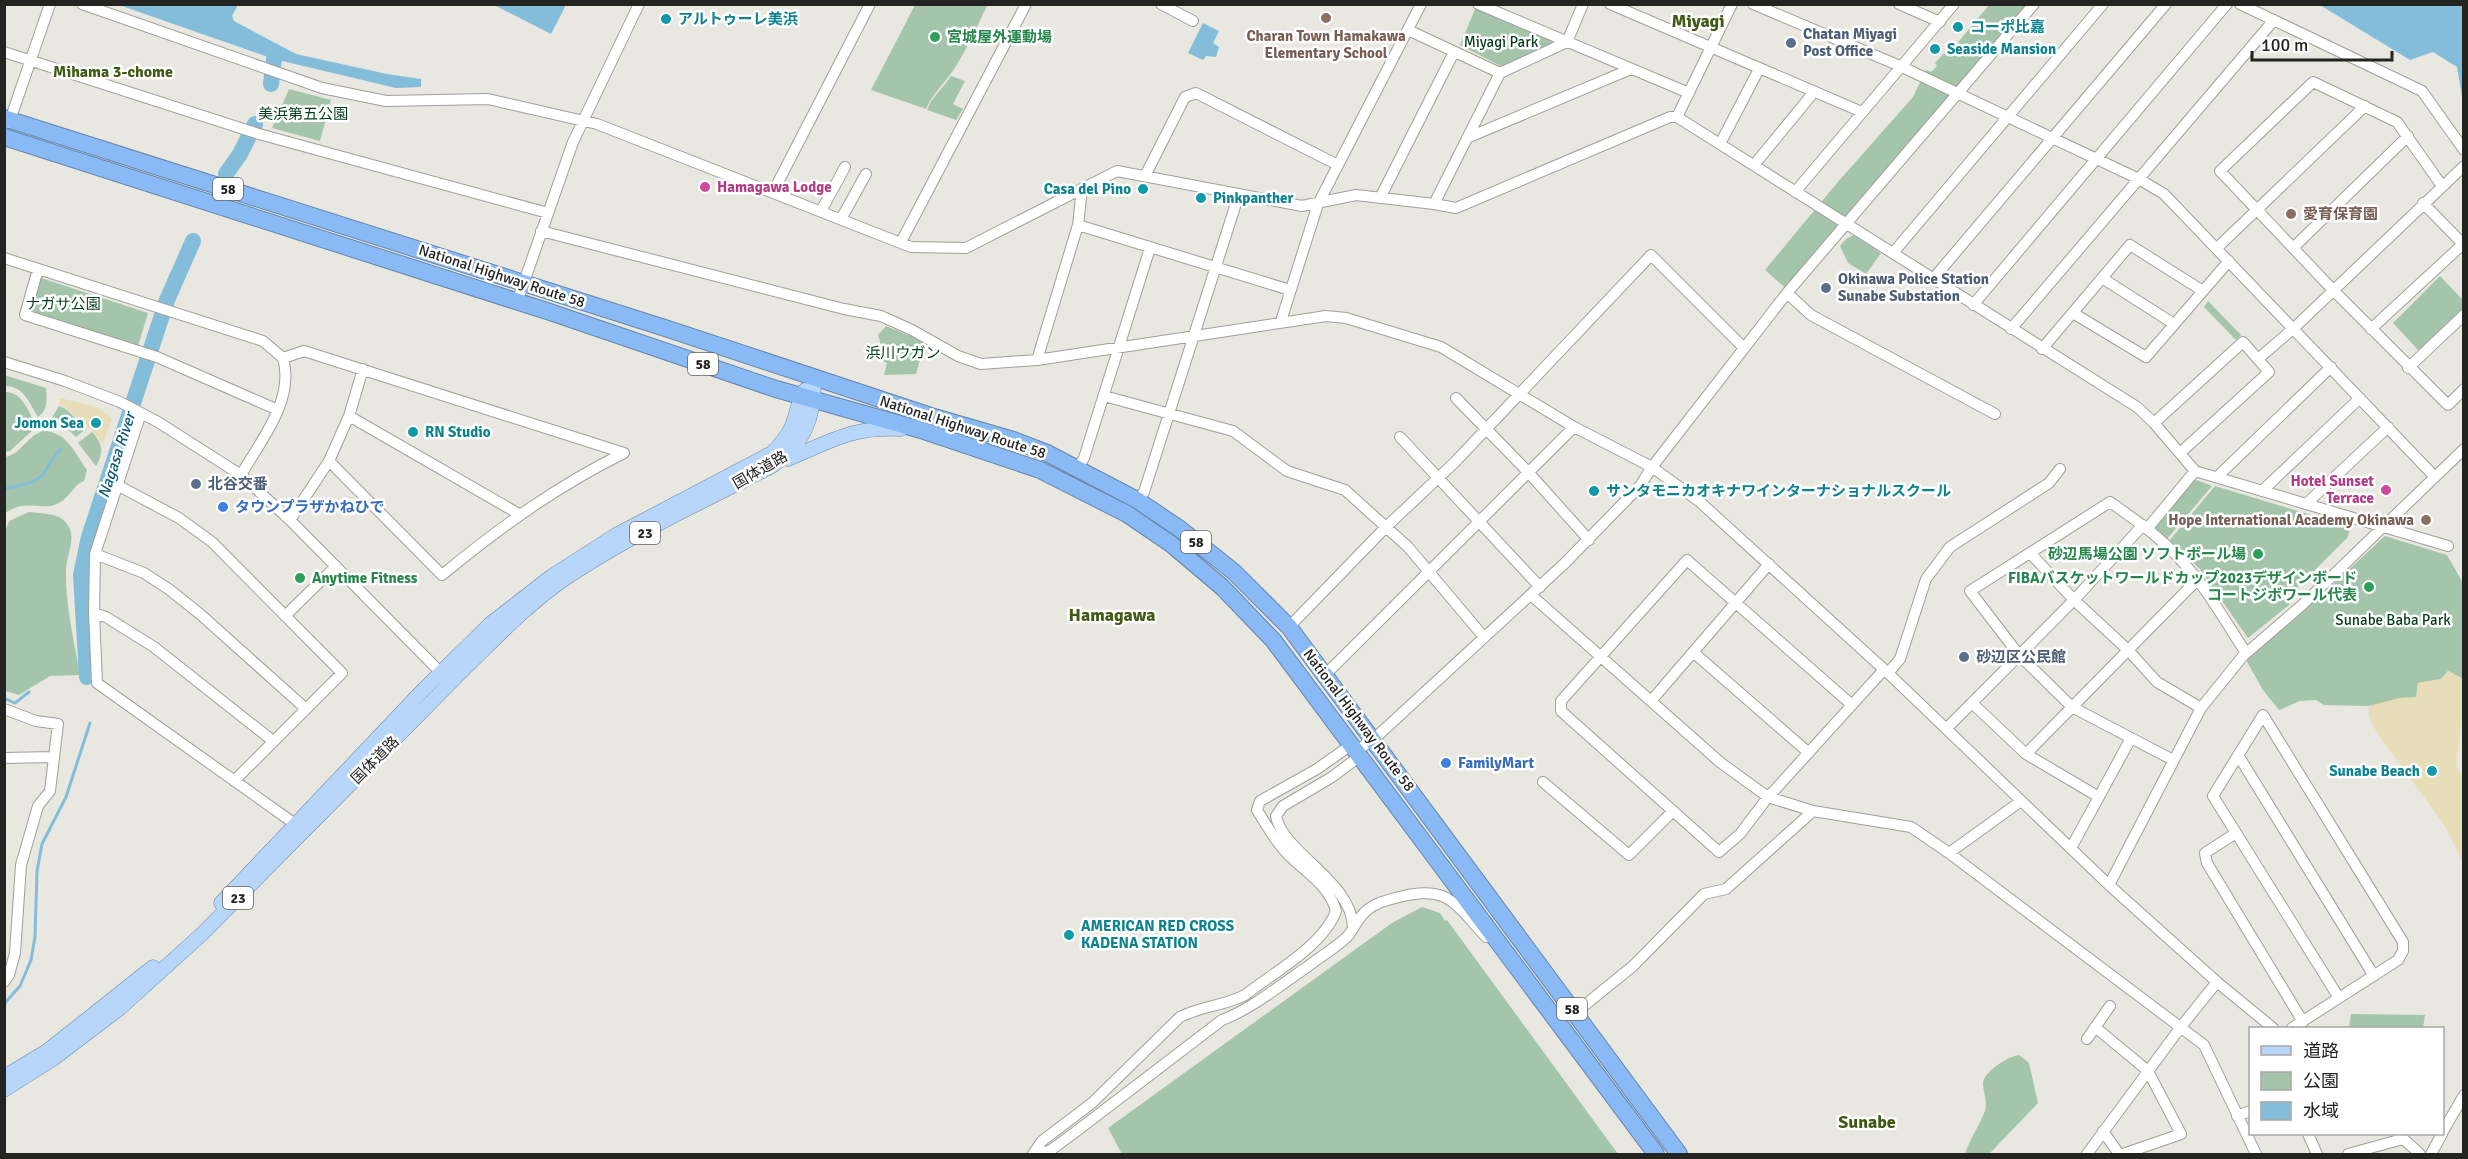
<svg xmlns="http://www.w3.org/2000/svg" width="2468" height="1159" viewBox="0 0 2468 1159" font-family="Signika,'Noto Sans JP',sans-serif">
<rect width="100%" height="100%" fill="#e8e7e0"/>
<path fill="#a4c5ab" d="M984,4l3,2c-10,20 -19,41 -31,60 -8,14 -25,29 -30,43l-55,-19 44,-85z
M1989,5h45l-245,286 -24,-21 72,-87 76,-86 13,-27 5,2 6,-6 -2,-3 17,-18 3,1z
M1476,7l76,32 1,6 -52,21 -41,-21z
M951,76l14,5 -12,23 10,5 -7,11 -29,-10c5,-14 16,-21 24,-34z
M289,89l42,11 -11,41 -48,-13z
M1854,235l27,18 -15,21 -18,-11 -8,-17 6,-7z
M2440,276l23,24v8l-44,43 -26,-28z
M41,278l107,35 -10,33 -106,-33 -2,-4z
M2208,301l33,34 -5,5 -32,-33z
M886,326l37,15v7l-7,26 -32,1 3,-12 -9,-4 4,-11 -4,-13z
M4,375l42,13c1,11 2,22 -8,29 -9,-14 -14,-31 -33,-31z
M5,392c17,-1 25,21 31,35l-26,24 -5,1z
M59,406c12,4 18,16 28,22l-11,9 -12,-11 -15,-3z
M43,431c23,0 32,22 44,39l-3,11c-10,3 -14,16 -25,22 -18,9 -31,-5 -54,10v-56c16,-3 22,-21 38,-26z
M92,432c11,11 12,21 4,34l-18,-23z
M2194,479l18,7 -45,53 -15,-13z
M2215,486l136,41 -4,11 -55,55 -3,12 -41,33 -49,-70 -30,-27z
M29,512c12,2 30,0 38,12 10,13 0,30 -1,45 -1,35 8,71 14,106l-30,1 -31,19 -14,-4v-159l4,-11z
M2385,536l62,19 16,28v96l-15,-8 -7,8 -23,4 -1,14 -48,9 -45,-1 -8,-5 -16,1 -21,9 -16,-20 -17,-30 59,-50z
M1422,907l18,6 5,8 2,-1 171,234h-496l-14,-26 284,-205z
M2351,1014l74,1 -2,13h-74z
M2019,1055l10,8 9,40 -49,51h-24c5,-15 14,-28 20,-43 3,-10 -2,-19 -2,-28 1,-12 26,-27 36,-28z"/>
<path fill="#e7ddb8" d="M60,398l37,9 15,11 -9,26c-4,-9 -34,-35 -43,-39z
M2448,671l15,8v33l-7,53 7,13v84l-18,-36 -65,-89c-6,-10 -13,-19 -11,-31l30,-8 17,-1 2,-14 23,-4z"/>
<path fill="#84bdd9" d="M119,5h119l-6,11 2,5 62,33 91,20 34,5v8l-25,1 -122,-29z
M494,5h72l-15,29z
M2320,5h143v97l-6,-35 -24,-15 -23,8z
M1203,23l16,8 -6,12 6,4 -3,10 -10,-1 -3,4 -15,-7z"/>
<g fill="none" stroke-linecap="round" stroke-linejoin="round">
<path stroke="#84bdd9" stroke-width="3" d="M4,489c13,-3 32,-5 40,-16 6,-9 9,-17 17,-24
M4,698l11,5 14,-11
M4,1004l16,-18 11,-26 4,-23 2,-66 5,-27 24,-47 24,-74"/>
<path stroke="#84bdd9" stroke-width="16" d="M271,84l3,-25
M226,174l14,-20 15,-30
M87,677l-6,-102 8,-38 78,-237 26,-59"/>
<defs>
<path id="minor" d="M82,4l240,84 64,13 102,-2 109,25 314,123 55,1 151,-77 185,35 54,-11 78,9 22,4 214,-91h7l460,290 17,16 41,48 253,75
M1161,4l32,17
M1478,4l211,89
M1610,4l252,108
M1753,4l147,62 239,113 25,15 271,283
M1899,4l41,18
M2240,4l182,87 42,59
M1408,30l92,43
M4,52l255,82 289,79
M1677,117l55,-113
M9,123l41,-119
M1467,138l164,-69
M1720,144l39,-75
M1754,165l60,-73
M1145,176l40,-79 11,-4 142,72
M2442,186l-45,-64 -84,-40 -93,89 113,119 115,115 16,-16
M1078,191l3,7 -3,27
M773,192l97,-188
M1795,192l159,-188
M1380,198l74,-146
M2423,203l41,42
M1434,204l66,-131 67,-31 16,-38
M821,211l24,-44
M841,219l25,-45
M541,231l303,78 37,7 31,14 46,26 23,8 56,-4 289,-44 20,2 95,29 133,80 78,40 48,35 188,171 221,212 108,97 56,46
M901,242l125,-238
M2294,247l114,-111
M2217,248l148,-142
M1893,253l210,-249
M4,258l259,83 20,17 21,-7 320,102c-67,33 -125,75 -182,122l-113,-114
M38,269l-13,46 132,42 121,53
M2102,278l72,46
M1933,279l233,-275
M1787,293l24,22 184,99
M517,302l56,-160 66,-138
M1973,305l254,-301
M2073,313l73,44 57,-66
M1281,321l37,-117 103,-200
M2011,329l263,-309
M2371,329l92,-85
M2042,349l88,-104 73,46 26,-30
M2258,359l36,-31 170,-162
M1037,360l41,-135 212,65
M4,362l61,19 55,21 38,20 83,53 49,45 156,158
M2408,368l56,-53
M1104,396l129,35 54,40 58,19 63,57 75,89
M1456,398l73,75 60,67
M141,413l-46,141 -1,59 3,70 198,141
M349,416l170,98
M2154,423l89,-81 26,30 -89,81
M1400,437l140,150
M1077,469l7,-11 66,-210
M241,475c20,-35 54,-75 42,-117
M2217,477l114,-110
M117,485l62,33 33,24 130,131 -108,108
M2262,491l98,-93
M1137,500l7,-8 95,-298
M2306,504l82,-77
M290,520l39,-59 20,-45 14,-47
M2147,529l48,-58
M2030,553l44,47 54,50 29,32 44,26
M95,554l49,19 26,17 30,24 105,94
M1531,595l190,168 47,34 45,14 98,16 38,26 255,192 52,109
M94,613l12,4 48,30 119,94
M285,616l51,-50
M1289,627l96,-99 70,-66 196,-207 93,93
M1693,652l116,101
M1888,673l12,-14 26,-80 24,-32 99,-64 11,-14
M1325,675l249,-248
M1651,701l118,-137
M1972,703l54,51 73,43
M1852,705l-165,-145 -126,141v10l158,141 21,-18 28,-37 4,-4 108,-119 4,-4
M4,709l32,12 22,3 -8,67 -12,15 -17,59 -6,88 -6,22 -5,7
M1946,729l128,-129 69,-75
M2131,738l-59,-31 -53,-52 -49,-64 140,-89c24,17 49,34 69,56 26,27 46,63 67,95
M1356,751l18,-12 191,-176 75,-77 12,-19 135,-174 247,-289
M2026,754l171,-174
M2238,755l136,221
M4,758l50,-1
M1543,782l86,73 44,-44
M2236,833l-31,20 2,10 96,159
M2071,848l60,-110 42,22
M1949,853l72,-52
M2109,885l92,-177 42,-52 58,-50 163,-157
M1353,928c0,-46 -70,-75 -77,-112l7,-10 49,-29 28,-21
M1575,1013l58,-47 71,-72 22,-5 87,-78
M2095,1027l53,44 33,63 -58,20
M2292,1028l106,-68 5,-9v-9l-140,-227 -50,81 126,202
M2087,1039l23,-33
M2237,1116l13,-5
M2103,1131l16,23
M2442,1133l22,-38
M2308,1134l9,20
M2398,1134l22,20
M1033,1154l9,-13 50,-38 88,-86c21,-11 44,-11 65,-22 28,-22 79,-50 91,-84 -6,-23 -26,-36 -42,-51 -15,-13 -26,-32 -37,-50l3,-9 57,-32 34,-24
M1040,1154l11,-4 27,-20 144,-110c31,-12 57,-34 85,-53 13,-10 28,-19 40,-30 7,-8 10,-18 19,-26 9,-8 21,-11 33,-14 49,-13 56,7 87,40
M2087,1154l93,-126 37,-46
M2348,1154l55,-15
M2431,1154l11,-20"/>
<path id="major" d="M788,459c44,-18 62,-32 113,-30
M221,903l203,-214 66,-65 62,-48 64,-41 156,-82c8,-8 15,-16 20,-27 5,-12 6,-26 13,-36
M4,1077l43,-26 106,-84
M4,1090l49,-31 66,-50 83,-75 262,-265c31,-30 63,-64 99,-89 65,-44 139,-78 209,-114 32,-21 43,-49 42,-88"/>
<path id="highway" d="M4,118l661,210 269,89 79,23 34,13 90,47 43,29 54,43 55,55 390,527
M4,137l546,175 226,77 145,41 119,40 87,44 44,30 51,43 51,53 383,514"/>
</defs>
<use href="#minor" stroke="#a09f99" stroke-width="12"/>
<use href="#major" stroke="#6585ab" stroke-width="15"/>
<use href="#highway" stroke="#6585ab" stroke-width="18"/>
<use href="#minor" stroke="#fff" stroke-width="10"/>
<use href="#major" stroke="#b8d6f9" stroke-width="14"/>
<use href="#highway" stroke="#89baf5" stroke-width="16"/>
</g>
<g fill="#8d6e63" stroke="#fff" stroke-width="2">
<circle cx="1326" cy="18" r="6"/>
<circle cx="2291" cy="214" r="6"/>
<circle cx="2426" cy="520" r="6"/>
</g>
<g fill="#0f9aa8" stroke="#fff" stroke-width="2">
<circle cx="666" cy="19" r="6"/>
<circle cx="1958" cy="27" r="6"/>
<circle cx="1935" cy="49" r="6"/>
<circle cx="1143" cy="189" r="6"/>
<circle cx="1201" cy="198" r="6"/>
<circle cx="96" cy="423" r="6"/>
<circle cx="413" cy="432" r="6"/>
<circle cx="1594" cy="491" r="6"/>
<circle cx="2432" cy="771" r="6"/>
<circle cx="1069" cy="935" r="6"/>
</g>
<g fill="#2e9e5b" stroke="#fff" stroke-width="2">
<circle cx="935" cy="37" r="6"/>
<circle cx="2258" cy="554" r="6"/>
<circle cx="300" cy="578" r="6"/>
<circle cx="2369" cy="587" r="6"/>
</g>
<g fill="#5c6f8a" stroke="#fff" stroke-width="2">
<circle cx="1791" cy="43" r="6"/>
<circle cx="1826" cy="288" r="6"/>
<circle cx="196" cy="484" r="6"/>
<circle cx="1964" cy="657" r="6"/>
</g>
<g fill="#d1479c" stroke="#fff" stroke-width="2">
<circle cx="705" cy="187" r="6"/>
<circle cx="2386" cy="490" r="6"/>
</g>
<g fill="#3f7fe0" stroke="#fff" stroke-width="2">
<circle cx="223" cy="507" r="6"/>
<circle cx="1446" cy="763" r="6"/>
</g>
<g text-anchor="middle" stroke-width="5" stroke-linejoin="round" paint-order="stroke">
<g fill="#fff" stroke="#656564" stroke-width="1.5">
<rect x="213" y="178" width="30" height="22" rx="4.5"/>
<rect x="688" y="353" width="30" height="22" rx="4.5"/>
<rect x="630" y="522" width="30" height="22" rx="4.5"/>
<rect x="1181" y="531" width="30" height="22" rx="4.5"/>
<rect x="223" y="887" width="30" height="22" rx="4.5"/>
<rect x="1557" y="998" width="30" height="22" rx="4.5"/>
</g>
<g font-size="14" font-weight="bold" fill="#232321">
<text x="228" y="194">58</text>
<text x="703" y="369">58</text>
<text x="645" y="538">23</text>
<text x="1196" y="547">58</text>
<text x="238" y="903">23</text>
<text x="1572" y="1014">58</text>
</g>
<g font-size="15" font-weight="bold" fill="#0d838f" stroke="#fff" text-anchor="start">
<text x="678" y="24">アルトゥーレ美浜</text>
<text x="1970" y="32">コーポ比嘉</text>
<text x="1947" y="54">Seaside Mansion</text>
<text x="1131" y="194" text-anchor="end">Casa del Pino</text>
<text x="1213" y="203">Pinkpanther</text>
<text x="84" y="428" text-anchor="end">Jomon Sea</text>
<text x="425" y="437">RN Studio</text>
<text x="1606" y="496">サンタモニカオキナワインターナショナルスクール</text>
<text x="2420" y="776" text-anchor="end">Sunabe Beach</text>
<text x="1081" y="931">AMERICAN RED CROSS<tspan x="1081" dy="17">KADENA STATION</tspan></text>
</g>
<g font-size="15" font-weight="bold" fill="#4e5e75" stroke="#fff" text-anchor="start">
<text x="1803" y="39">Chatan Miyagi<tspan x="1803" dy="17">Post Office</tspan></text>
<text x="1838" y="284">Okinawa Police Station<tspan x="1838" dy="17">Sunabe Substation</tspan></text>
<text x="208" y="489">北谷交番</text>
<text x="1976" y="662">砂辺区公民館</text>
</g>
<g font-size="15" font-weight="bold" fill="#785e54" stroke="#fff">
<text x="1326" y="41">Charan Town Hamakawa<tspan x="1326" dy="17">Elementary School</tspan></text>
<text x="2303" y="219" text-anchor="start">愛育保育園</text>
<text x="2414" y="525" text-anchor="end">Hope International Academy Okinawa</text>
</g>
<g font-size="15" font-weight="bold" fill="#27864d" stroke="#fff" text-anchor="start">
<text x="947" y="42">宮城屋外運動場</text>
<text x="2246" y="559" text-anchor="end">砂辺馬場公園 ソフトボール場</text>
<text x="312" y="583">Anytime Fitness</text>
<text x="2357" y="583" text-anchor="end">FIBAバスケットワールドカップ2023デザインボード<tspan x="2357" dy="17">コートジボワール代表</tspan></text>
</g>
<g font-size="15" fill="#043d1b" stroke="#fff">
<text x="1501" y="47">Miyagi Park</text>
<text x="303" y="119">美浜第五公園</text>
<text x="63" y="309">ナガサ公園</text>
<text x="903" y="358">浜川ウガン</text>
<text x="2393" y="625">Sunabe Baba Park</text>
</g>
<g font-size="15" font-weight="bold" fill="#b23c85" stroke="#fff" text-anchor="start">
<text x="717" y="192">Hamagawa Lodge</text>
<text x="2374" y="486" text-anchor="end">Hotel Sunset<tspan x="2374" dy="17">Terrace</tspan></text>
</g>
<g font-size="15" fill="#232321" stroke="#fff">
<text transform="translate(502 276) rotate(18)" y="5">National Highway Route 58</text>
<text transform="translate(963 427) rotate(18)" y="5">National Highway Route 58</text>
<text transform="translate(760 470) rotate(-30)" y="5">国体道路</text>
<text transform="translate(1359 720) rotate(53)" y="5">National Highway Route 58</text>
<text transform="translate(375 760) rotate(-45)" y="5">国体道路</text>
</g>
<g font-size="15" font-weight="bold" fill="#366cbe" stroke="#fff" text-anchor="start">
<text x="235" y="512">タウンプラザかねひで</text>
<text x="1458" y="768">FamilyMart</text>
</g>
<g font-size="16" font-weight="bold" fill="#415a13" stroke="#fff">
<text x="113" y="77">Mihama 3-chome</text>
</g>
<g font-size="16" font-style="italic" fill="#105a76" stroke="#fff">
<text transform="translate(116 455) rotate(-72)" y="6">Nagasa River</text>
</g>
<g font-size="18" font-weight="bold" fill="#415a13" stroke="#fff">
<text x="1698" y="27">Miyagi</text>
<text x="1112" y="621">Hamagawa</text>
<text x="1867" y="1128">Sunabe</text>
</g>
</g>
<rect width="2468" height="1159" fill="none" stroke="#232321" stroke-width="12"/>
<rect x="2249" y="1027" width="195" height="108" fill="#ffffff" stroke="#a7a7a6" stroke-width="1.5"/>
<rect x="2261" y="1046" width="30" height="9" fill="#b8d6f9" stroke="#a7a7a6" stroke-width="1.5"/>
<text x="2303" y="1057" font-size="18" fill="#232321">道路</text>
<rect x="2261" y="1072" width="30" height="18" fill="#a4c5ab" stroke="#a7a7a6" stroke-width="1.5"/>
<text x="2303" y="1087" font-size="18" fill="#232321">公園</text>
<rect x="2261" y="1102" width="30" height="18" fill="#84bdd9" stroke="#a7a7a6" stroke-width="1.5"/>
<text x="2303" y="1117" font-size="18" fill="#232321">水域</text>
<path d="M2252 51v9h140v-9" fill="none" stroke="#232321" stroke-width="3"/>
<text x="2261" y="51" font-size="18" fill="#232321" stroke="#ffffff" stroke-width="4.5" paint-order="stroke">100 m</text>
</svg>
